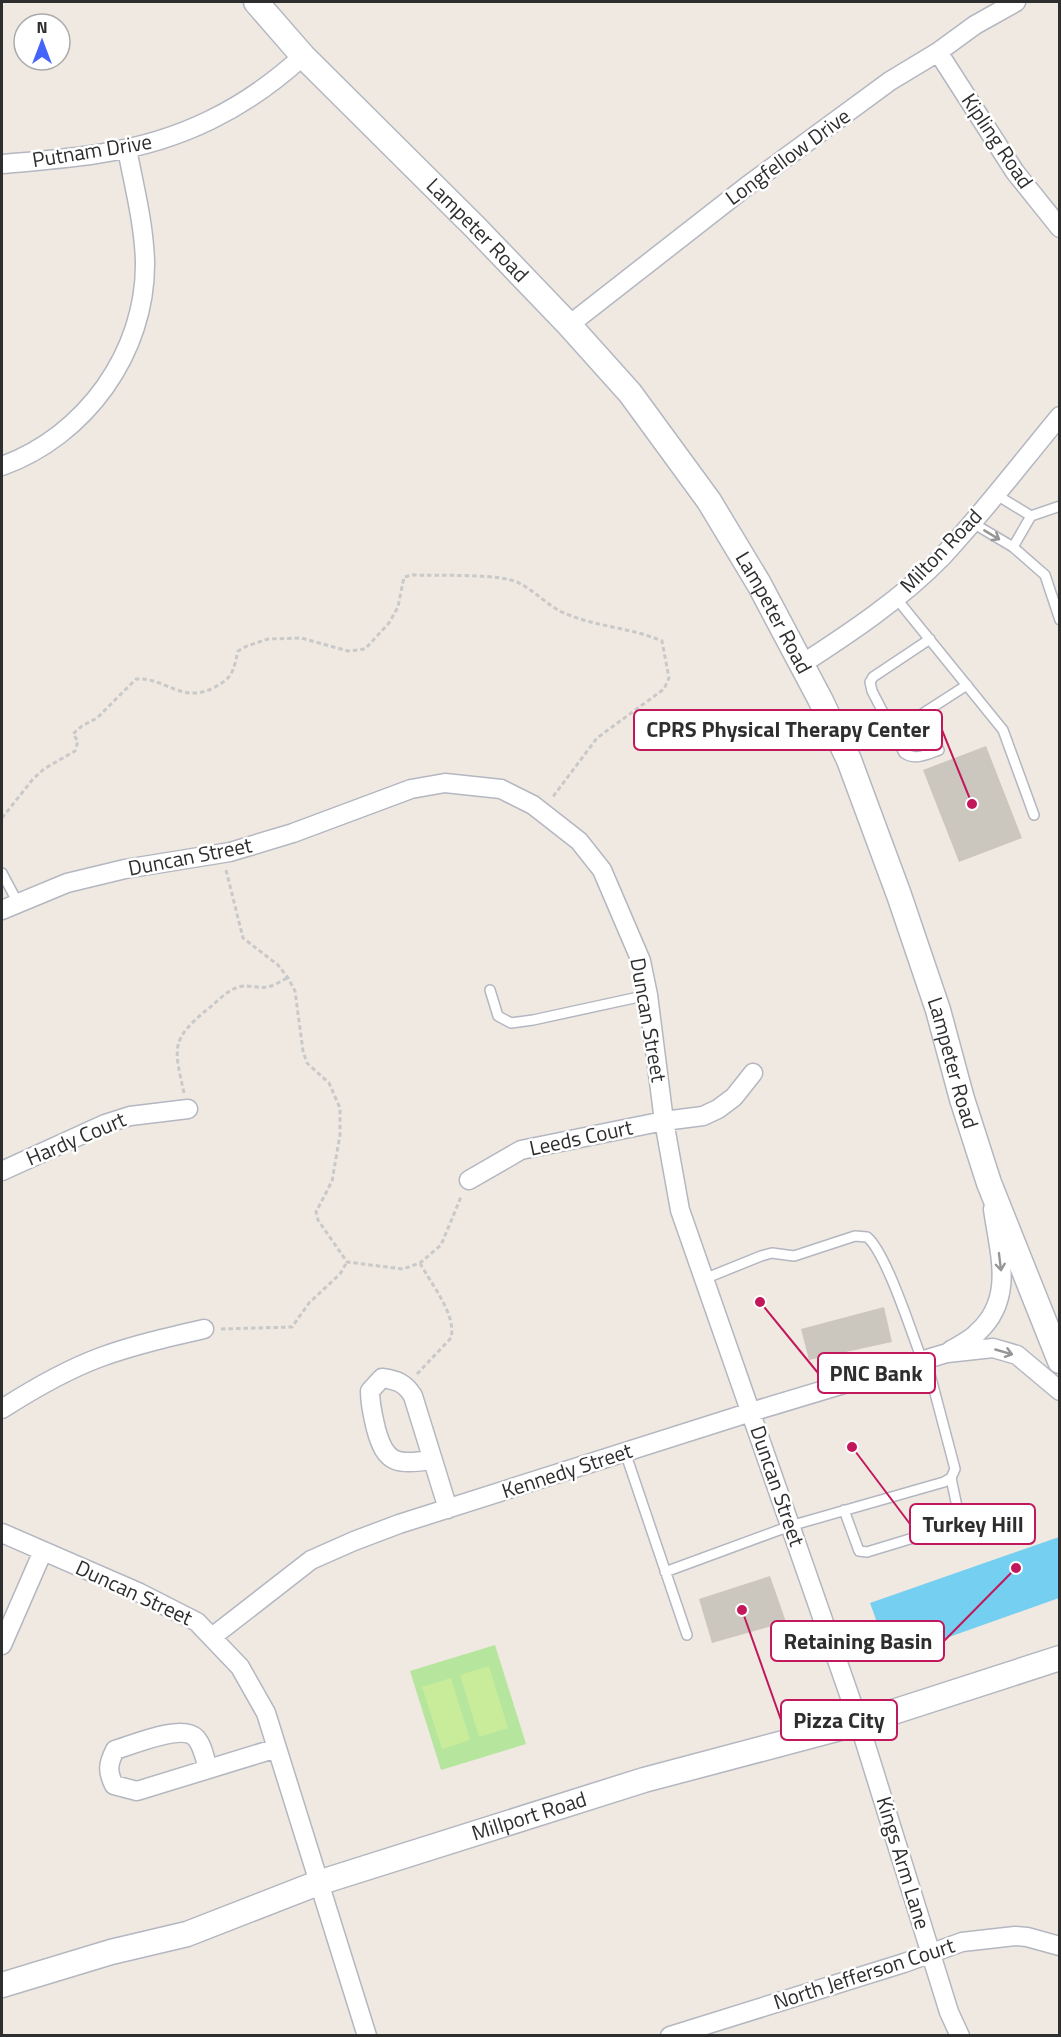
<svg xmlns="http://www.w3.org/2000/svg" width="1061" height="2037" viewBox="0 0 1061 2037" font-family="'Titillium Web',sans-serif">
<rect width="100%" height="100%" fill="#efe9e1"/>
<path fill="#b6e59e" d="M495,1645l31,99 -85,26 -31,-99z"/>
<path fill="#c9ec9a" d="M489,1666l19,62 -29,9 -19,-62z
M451,1678l19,62 -28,9 -20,-62z"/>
<path fill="#75cff0" d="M1059,1537v61l-169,60 -20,-55z"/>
<path fill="#cbc7bf" d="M986,746l36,92 -63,24 -36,-92z
M884,1307l8,35 -83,18 -8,-31z
M770,1576l16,46 -74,21 -13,-44z"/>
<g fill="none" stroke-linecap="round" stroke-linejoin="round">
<defs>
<path id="service" d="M995,494l36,22
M1060,506l-29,10 -18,31 32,28 15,45
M971,522l42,25
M896,598l107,132 31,85
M930,639l-57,38 -3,5 2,9 32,62c11,8 24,1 35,-3
M894,732l73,-47
M2,873l16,30
M490,990l8,26 13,7 22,-3 115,-25
M704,1279l57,-23 11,-3 22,3 61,-20 12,1c19,15 45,97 55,123
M625,1452l62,183
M844,1510l15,41 8,1 89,-27 4,-4 -9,-43
M665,1572l125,-46 154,-44 7,-4 4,-9 -29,-110"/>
<path id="minor" d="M938,52l77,120 45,56
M2,164c33,-3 67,-5 101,-11 78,-12 142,-44 200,-97
M569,325l178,-139 143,-105 48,-29 37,-27 41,-23
M2,466c83,-30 144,-113 143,-204 -1,-38 -11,-76 -18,-113
M802,664c48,-31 99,-65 139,-106 42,-45 80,-95 119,-142
M2,910l65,-27 58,-14 105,-17 63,-19 118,-44 34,-6 56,6 32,16 46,36 23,29 39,91 7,34 16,126 16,89 179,513 90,289 11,24
M2,1171l103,-47 25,-8 58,-7
M469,1180l52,-30 143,-29 39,-5 15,-7 16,-12 19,-24
M951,1350c9,-5 20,-10 27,-18 37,-34 21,-79 15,-123
M2,1409c31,-20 64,-39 99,-52 33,-12 68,-20 103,-28
M433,1460c-35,4 -47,6 -57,-31 -3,-13 -6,-24 -6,-38l12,-13c15,2 23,5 31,18l35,113
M2,1533l138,60 57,29 43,45 26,46 101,323
M212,1637l99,-77 43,-19 45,-17 352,-112 196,-59 46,-5 24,7 43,36
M2,1645l41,-94
M208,1769c-3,-10 -5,-23 -12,-31 -13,-15 -64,7 -81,12 -7,14 -8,21 -1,35l23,6 140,-43
M670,2036l234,-73 58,-21 53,-6 12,1 33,9"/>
<g id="secondary">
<path id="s1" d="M256,2l47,54 172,171 94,98 61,68 79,108 50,83 61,115 29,61 50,135 39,115 24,89 27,84 71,178"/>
<path id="s2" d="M2,1985l109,-33 76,-18 131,-51 326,-103 215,-57 201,-65"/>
</g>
</defs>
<use href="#service" stroke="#b4b7c1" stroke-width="12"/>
<use href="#minor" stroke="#b4b7c1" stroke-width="21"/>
<use href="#secondary" stroke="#b4b7c1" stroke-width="27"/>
<path stroke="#c9c9c9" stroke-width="3" stroke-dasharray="4.5 3" stroke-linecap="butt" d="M2,818l31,-39 11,-10 31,-18 3,-10 -5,-7 9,-8 15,-8 39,-39c29,-2 46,25 77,9 20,-10 20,-16 25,-37l9,-5 21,-7 33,-1 47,13 17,-2 24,-26 9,-16 6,-30 9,-2c24,1 87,-2 106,8 18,9 30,25 50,32 30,12 63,13 93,26l7,37 -5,11 -67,49 -45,60
M226,870l17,68 35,27 10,13 7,13 8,60 4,12 22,20 11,25v27l-8,46 -16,31 2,8 29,42 56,7 17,-6 21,-18 20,-48
M184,1093c-10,-46 -14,-53 25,-85 9,-7 18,-18 30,-21 9,-3 19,2 28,0 7,-1 15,-7 21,-9
M221,1329l71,-2 17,-24 31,-29 7,-12
M417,1374l34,-36c6,-23 -20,-54 -31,-75"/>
<use href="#service" stroke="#fff" stroke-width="9"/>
<use href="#minor" stroke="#fff" stroke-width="18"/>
<use href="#secondary" stroke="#fff" stroke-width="24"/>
</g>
<defs><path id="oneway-shaft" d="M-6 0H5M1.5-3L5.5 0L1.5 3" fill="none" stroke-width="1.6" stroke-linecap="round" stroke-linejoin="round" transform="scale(1.5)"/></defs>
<g stroke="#969696">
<use href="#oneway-shaft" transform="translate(992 535) rotate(31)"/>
<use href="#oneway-shaft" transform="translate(1000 1262) rotate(83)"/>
<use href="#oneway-shaft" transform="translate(1004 1352) rotate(16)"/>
</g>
<g text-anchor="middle" stroke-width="5" stroke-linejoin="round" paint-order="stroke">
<g font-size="21" fill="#2e2e2e" stroke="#fff">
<text transform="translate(997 141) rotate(56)" y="7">Kipling Road</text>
<text transform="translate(92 151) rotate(-9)" y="7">Putnam Drive</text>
<text transform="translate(788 157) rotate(-36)" y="7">Longfellow Drive</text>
<text dy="7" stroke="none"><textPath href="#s1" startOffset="318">Lampeter Road</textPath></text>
<text transform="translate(941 551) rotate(-46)" y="7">Milton Road</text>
<text dy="7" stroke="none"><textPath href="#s1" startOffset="804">Lampeter Road</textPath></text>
<text transform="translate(190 857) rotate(-11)" y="7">Duncan Street</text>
<text transform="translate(648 1020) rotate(80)" y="7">Duncan Street</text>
<text dy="7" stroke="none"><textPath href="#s1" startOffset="1290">Lampeter Road</textPath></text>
<text transform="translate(581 1138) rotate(-12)" y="7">Leeds Court</text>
<text transform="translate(76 1139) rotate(-23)" y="7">Hardy Court</text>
<text transform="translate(567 1471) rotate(-18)" y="7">Kennedy Street</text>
<text transform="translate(777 1486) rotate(71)" y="7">Duncan Street</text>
<text transform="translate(134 1593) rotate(25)" y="7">Duncan Street</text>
<text dy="7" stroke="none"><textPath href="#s2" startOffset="554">Millport Road</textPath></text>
<text transform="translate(903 1863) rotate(73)" y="7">Kings Arm Lane</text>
<text transform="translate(864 1974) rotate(-18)" y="7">North Jefferson Court</text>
</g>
</g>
<path fill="none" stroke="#c2185b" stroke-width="2" d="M972 804L942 730M760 1302L818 1373M852 1447L910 1524M1016 1568L944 1641M742 1610L781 1720"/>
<g fill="#c2185b" stroke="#fff" stroke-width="2">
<circle cx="972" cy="804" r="6"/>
<circle cx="760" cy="1302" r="6"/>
<circle cx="852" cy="1447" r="6"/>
<circle cx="1016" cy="1568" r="6"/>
<circle cx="742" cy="1610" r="6"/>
</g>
<g fill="#fff" stroke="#c2185b" stroke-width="2">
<rect x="634" y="710" width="308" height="40" rx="6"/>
<rect x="818" y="1353" width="117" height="40" rx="6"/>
<rect x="910" y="1504" width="125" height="40" rx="6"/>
<rect x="771" y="1621" width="173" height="40" rx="6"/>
<rect x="781" y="1700" width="116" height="40" rx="6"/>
</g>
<g font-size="22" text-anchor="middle" font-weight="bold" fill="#2e2e2e">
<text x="788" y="737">CPRS Physical Therapy Center</text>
<text x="876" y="1381">PNC Bank</text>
<text x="973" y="1532">Turkey Hill</text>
<text x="858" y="1649">Retaining Basin</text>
<text x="839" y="1728">Pizza City</text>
</g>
<rect width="1061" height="2037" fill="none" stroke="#2e2e2e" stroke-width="6"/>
<g transform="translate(42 42)"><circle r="28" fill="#ffffff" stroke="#ababab" stroke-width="1.5"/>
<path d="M0-4.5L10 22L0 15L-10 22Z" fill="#4264fb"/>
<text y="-9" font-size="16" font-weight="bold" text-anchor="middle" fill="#2e2e2e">N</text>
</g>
</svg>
